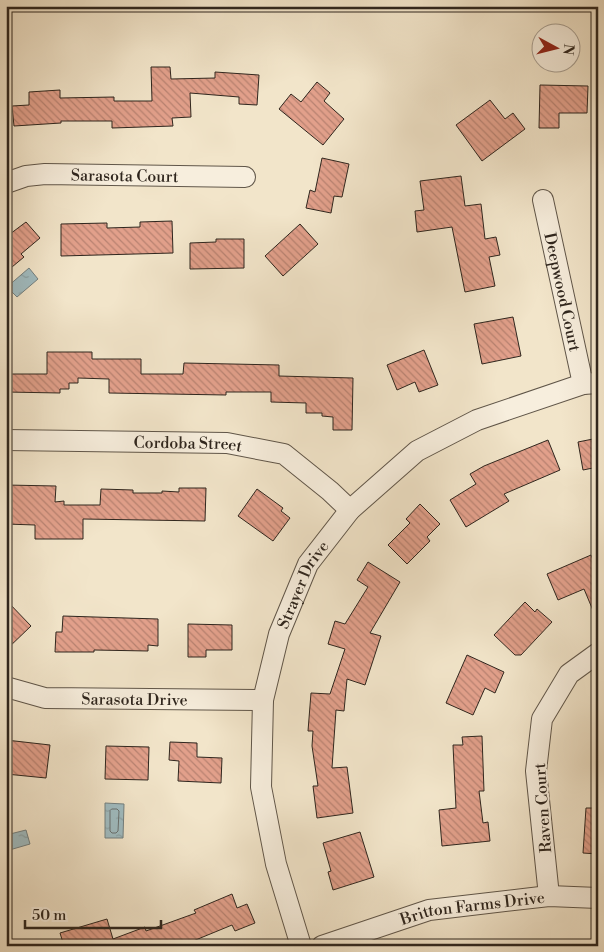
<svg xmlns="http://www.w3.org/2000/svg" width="604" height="952" viewBox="0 0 604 952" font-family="'Libre Bodoni',serif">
<defs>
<pattern id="water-ripples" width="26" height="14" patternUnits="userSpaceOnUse" patternTransform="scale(1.25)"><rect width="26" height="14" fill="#a0bcc1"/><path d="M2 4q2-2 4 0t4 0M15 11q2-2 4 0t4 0" fill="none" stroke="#8aa1a5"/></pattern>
<pattern id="building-back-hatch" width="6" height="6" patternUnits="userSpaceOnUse" patternTransform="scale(1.25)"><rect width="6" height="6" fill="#e2a08b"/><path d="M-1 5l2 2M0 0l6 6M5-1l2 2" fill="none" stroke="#b88271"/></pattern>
</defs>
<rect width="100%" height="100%" fill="#f2e5ca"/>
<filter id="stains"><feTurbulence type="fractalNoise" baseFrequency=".004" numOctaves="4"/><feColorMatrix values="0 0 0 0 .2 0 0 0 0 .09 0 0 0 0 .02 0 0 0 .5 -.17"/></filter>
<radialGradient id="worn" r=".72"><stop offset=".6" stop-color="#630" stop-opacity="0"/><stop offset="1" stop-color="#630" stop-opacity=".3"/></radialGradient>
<path fill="url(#water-ripples)" stroke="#738080" d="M29,268l9,11 -21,18 -10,-10z
M105,803l19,1 -1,34h-18z
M26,830l4,14 -24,7v-16z"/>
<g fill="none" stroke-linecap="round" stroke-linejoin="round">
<path stroke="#687170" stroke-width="1" d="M112,809h5l2,2 -1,20 -2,2h-4l-2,-2v-20z"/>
</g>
<path fill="url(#building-back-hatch)" stroke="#2f261e" d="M151,67h19l1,12 44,-1v-6l44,3 -2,30 -18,-1v-7l-49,-4 1,24 -19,1 1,8 -61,2v-7h-51v2l-47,3 -2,-20 17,-1v-13l31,-2v8l54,-1v4h38z
M317,82l13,11 -6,8 20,18 -21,26 -44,-36 12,-15 10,8z
M540,85l48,1 -1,27h-28v15h-20z
M490,100l15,19 8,-6 12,16 -43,32 -26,-36z
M322,158l27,6 -7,33 -8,-1 -3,17 -25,-5 4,-18 5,2z
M461,176l4,30 16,-2 4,35 11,-2 4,18 -11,2 6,29 -30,6 -13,-65 -35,5 -2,-21 9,-1 -4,-29z
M172,221l1,32 -112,3v-32l46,-1v5l33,-1v-5z
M26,222l14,16 -19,16 3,3 -18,15v-35z
M300,224l18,20 -35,32 -18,-20z
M216,239h28v29l-54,1v-26l26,-1z
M513,317l8,39 -39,8 -8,-40z
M424,350l14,35 -19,7 -4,-10 -18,8 -10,-25z
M47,352h45v7h49v15h42l1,-11 95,2v11l74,2 -1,52h-19v-13l-11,-1v-3h-16v-10l-35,-1v-10h-45v3l-117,-2v-14l-31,-1v5h-9v6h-9v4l-54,-1v-18h41z
M598,438v29l-15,3 -5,-28z
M548,440l12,30 -56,24 5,7 -43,26 -16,-27 26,-16 -6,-10 14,-8z
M6,485l50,1 -1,16 9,-1v4h36l1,-16 32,1v3h29v-2l17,1v-4h27l-1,33 -122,-2v20h-48v-14l-29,-1z
M257,489l26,19 -2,3 9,7 -17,23 -35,-25z
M420,504l20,20 -13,13 3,4 -23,23 -19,-19 22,-22 -4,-4z
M591,555l7,18 -1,47 -13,-31 -26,11 -11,-26z
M368,562l32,20 -30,51 11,3 -16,49 -18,-6 -3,32 -8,-1 -4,58 15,-1 6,46 -36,5 -4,-32h5l-6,-40 1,-15h-5l3,-38 19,1 15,-45 -17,-5 7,-23 10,3 23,-37 -11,-7z
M6,600l25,26 -25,24z
M525,602l10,10 2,-3 15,13 -31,33h-6l-21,-20z
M63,616l95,3v27l-10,-1v6l-54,-1v2h-39l1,-20h6z
M188,624l44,1v25h-26v7h-18z
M467,655l37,17 -9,21 -10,-5 -12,27 -27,-12z
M482,736l2,55h-5l4,32 5,-1 2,19 -48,5 -3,-36 17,-2 -3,-63h10l-1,-8z
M6,740l44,5 -4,33 -40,-4z
M170,742l27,1v14l25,1 -1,25 -43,-2 1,-20 -10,-1z
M106,746l43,1 -1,33 -43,-1z
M586,808h12v46l-15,-1z
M360,832l14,45 -41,13 -5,-18 3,-1 -8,-28z
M232,894l5,14 10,-4 8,19 -20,8 -3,-6 -51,21h-117l-4,-13 47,-14 6,20 32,-12 1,4 50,-18 -2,-3z"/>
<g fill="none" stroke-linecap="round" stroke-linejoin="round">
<defs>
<g id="street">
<path id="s1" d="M6,183l20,-7 19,-2 200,3"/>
<path id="s2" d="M543,200l40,184"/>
<path id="s3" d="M6,440l221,3 57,11 46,37 20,19"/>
<path id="s4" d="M6,687l39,11 218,2"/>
<path d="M549,896l-13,-125 6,-52 27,-45 29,-21"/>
<path id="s5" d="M301,946l-25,-82 -15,-77 2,-87 16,-66 29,-70 42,-54 67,-59 60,-31 106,-36 15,-1"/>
<path id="s6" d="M322,946l107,-36 120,-14 49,2"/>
</g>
</defs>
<use href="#street" stroke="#605649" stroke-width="22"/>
<use href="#street" stroke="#f7eedd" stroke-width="20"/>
</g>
<g text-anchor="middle" stroke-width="4" stroke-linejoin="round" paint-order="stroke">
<g font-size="16" fill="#2f261e" stroke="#f7eedd">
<text dy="6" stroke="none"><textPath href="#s1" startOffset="120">Sarasota Court</textPath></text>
<text dy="6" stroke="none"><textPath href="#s2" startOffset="94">Deepwood Court</textPath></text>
<text dy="6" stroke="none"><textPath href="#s3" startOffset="182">Cordoba Street</textPath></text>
<text dy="6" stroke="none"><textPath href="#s5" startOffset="374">Strayer Drive</textPath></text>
<text dy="6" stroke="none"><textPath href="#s4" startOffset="130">Sarasota Drive</textPath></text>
<text transform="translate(542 808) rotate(-94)" y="6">Raven Court</text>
<text dy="6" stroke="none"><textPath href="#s6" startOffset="156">Britton Farms Drive</textPath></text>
</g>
</g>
<rect width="604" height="952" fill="none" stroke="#f2e5ca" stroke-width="25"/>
<rect x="8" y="8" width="589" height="937" fill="none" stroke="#2f261e" stroke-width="2.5"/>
<rect x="12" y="12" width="579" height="927" fill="none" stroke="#2f261e"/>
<g transform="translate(556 48) rotate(97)"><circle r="24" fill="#f7eedd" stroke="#a79e91"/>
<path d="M0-4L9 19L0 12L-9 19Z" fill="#8f2418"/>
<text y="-8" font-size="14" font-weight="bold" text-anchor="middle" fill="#2f261e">N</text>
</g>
<path d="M25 920v8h136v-8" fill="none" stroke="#2f261e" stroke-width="2.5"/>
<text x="32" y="920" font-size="15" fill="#2f261e" stroke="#f7eedd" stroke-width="4" paint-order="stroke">50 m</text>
<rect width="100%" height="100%" filter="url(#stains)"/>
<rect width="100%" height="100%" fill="url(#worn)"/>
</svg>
